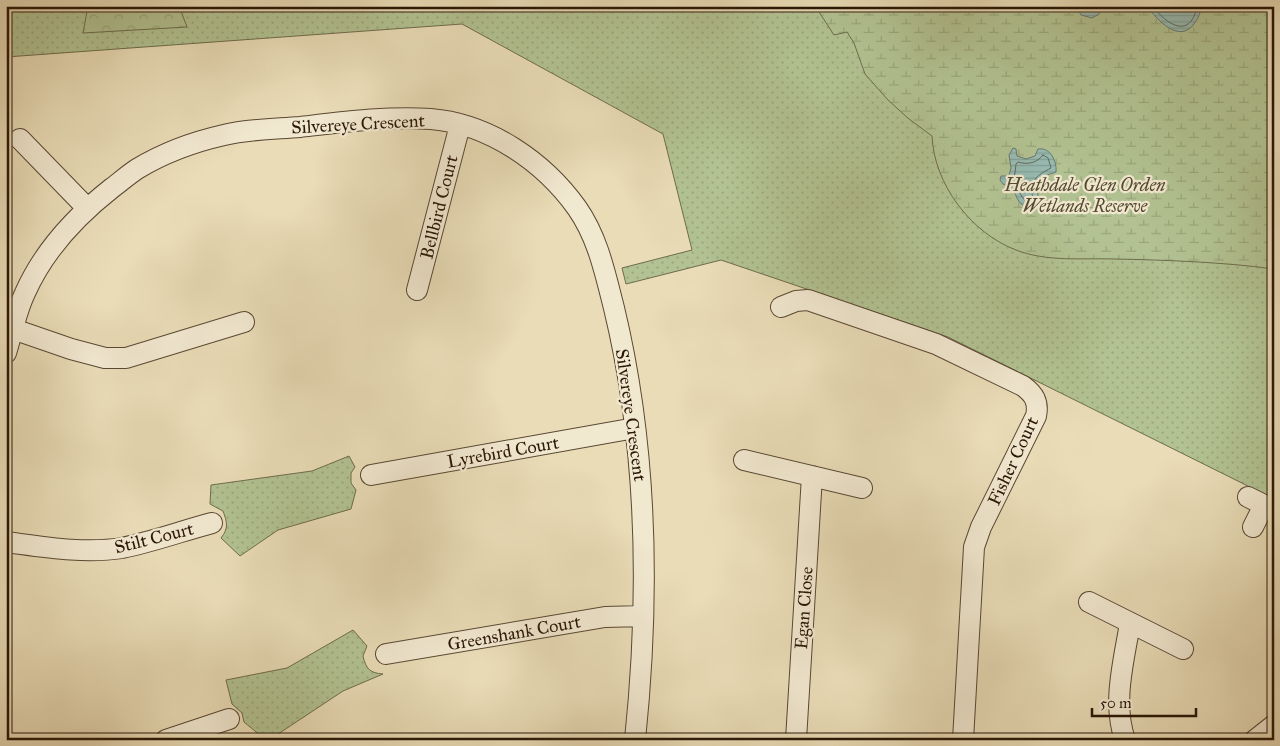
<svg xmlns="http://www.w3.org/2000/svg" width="1280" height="746" viewBox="0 0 1280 746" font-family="'IM FELL Great Primer',serif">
<defs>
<pattern id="grass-dots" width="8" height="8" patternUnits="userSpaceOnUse" patternTransform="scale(1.25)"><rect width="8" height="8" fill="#b2c292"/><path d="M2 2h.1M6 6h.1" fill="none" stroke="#99a67c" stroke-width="1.8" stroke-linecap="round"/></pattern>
<pattern id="forest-crowns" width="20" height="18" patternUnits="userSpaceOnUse" patternTransform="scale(1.25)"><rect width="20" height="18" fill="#b2c292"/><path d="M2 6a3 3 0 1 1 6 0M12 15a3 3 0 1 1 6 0" fill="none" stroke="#99a67c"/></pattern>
<pattern id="wetland-marsh" width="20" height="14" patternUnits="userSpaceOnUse" patternTransform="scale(1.25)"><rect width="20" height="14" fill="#b2c292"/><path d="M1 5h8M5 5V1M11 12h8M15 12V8" fill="none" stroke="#99a67c"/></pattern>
<pattern id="water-rules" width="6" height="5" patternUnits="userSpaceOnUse" patternTransform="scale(1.25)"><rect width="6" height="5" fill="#97bbb2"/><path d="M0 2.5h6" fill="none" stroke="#82a098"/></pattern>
</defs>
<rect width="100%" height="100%" fill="#e9dcb7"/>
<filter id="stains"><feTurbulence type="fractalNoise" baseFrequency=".004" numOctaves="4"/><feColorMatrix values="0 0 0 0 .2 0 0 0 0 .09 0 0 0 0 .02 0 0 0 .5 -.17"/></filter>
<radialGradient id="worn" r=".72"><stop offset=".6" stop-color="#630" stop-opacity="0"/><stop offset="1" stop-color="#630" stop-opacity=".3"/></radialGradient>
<path fill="url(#grass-dots)" stroke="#6e6c4c" d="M6,6h1268v493l-326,-162 -227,-77 -95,24 -4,-16 70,-18 -29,-116 -201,-110 -456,33z
M349,456l6,11 -4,6v10l5,7 -5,19 -73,21 -38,26 -19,-18c8,-10 6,-16 2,-27l-13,-7 1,-19 101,-14z
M353,630l14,16 -4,10c3,13 7,17 20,18l-40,17 -74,49h-3l-22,-18 -2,-9 -10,-9 -6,-24 61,-12z"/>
<path fill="url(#forest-crowns)" stroke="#6e6c4c" d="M88,6h91l8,21 -104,6z"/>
<path fill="url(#wetland-marsh)" stroke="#6e6c4c" d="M818,6h456v263c-51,-7 -109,-9 -160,-10 -33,-1 -67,3 -98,-9 -45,-17 -82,-66 -84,-114l-23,-17 -21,-19 -23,-26 -11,-31 -7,-11 -13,3 -15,-23z"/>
<path fill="url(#water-rules)" stroke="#6b796e" d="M1076,6h28l-5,8 -7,4 -11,-3z
M1147,6h54c0,7 -3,12 -7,18 -15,20 -37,-4 -47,-18z
M1013,148l3,1 1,7 9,3 9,-3 3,-7c13,-2 19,13 18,23 -4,2 -9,2 -13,5 -8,6 -6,17 -3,25l-2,3c-18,5 -19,-3 -25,-16l-10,-5 -3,-4 1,-4h6l2,-1 2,-7 -2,-13z"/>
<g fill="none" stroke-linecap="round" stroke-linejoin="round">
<path stroke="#60695c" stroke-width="1" d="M1153,6c13,19 38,34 44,0
M1043,155l5,3 3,10c-15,8 -22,12 -18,32l-6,2c-8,-6 -7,-13 -15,-21l3,-8 1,-9 2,-2c10,3 19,1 25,-7z"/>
<defs>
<path id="minor" d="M20,139l67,69
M417,290l43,-165
M781,307l15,-6 12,-1 128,44 87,42c11,8 16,16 13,30l-55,111 -7,20 -11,193
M13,329l58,20 34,9h21l118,-36
M6,353c6,-19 10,-41 19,-60 19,-43 50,-76 87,-105 8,-6 16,-13 25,-19 28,-17 56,-27 87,-34 24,-6 51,-6 76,-8 43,-5 87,-11 131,-8 59,5 113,43 146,89 21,30 28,65 37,100 34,141 36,288 21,432
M744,460l118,28
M371,475l264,-47
M1248,497l26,13
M1253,527l11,-22
M6,542c38,5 78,12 116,6 30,-6 60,-17 90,-25
M1089,602l94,47
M386,654l219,-37 38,-1
M166,740l63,-21
M796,740l16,-264
M1125,740c-13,-38 -1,-79 5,-117
M1255,740l19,-15"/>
</defs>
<use href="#minor" stroke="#5a4833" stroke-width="22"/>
<use href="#minor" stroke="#f1e8d0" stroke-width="20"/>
</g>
<g text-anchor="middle" stroke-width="4.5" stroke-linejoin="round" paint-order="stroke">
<g font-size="18" fill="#2a1707" stroke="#f1e8d0">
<text transform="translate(358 124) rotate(-3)" y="6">Silvereye Crescent</text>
<text transform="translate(439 207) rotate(-76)" y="6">Bellbird Court</text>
<text transform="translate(631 415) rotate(82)" y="6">Silvereye Crescent</text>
<text transform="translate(503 452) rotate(-10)" y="6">Lyrebird Court</text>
<text transform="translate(1013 461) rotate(-65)" y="6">Fisher Court</text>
<text transform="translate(154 538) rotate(-14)" y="6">Stilt Court</text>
<text transform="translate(804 608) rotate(-86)" y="6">Egan Close</text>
<text transform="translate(514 633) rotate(-10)" y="6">Greenshank Court</text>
</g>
<g font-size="18" font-style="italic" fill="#534a31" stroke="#f1e8d0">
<text x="1085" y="191">Heathdale Glen Orden<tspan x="1085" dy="21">Wetlands Reserve</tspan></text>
</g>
</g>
<rect width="1280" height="746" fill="none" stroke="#e9dcb7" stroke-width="25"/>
<rect x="8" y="8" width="1265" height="731" fill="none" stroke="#2a1707" stroke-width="2.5"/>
<rect x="12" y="12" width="1255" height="721" fill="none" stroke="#2a1707"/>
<path d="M1092 708v8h104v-8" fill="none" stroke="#2a1707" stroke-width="2.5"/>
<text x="1100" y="708" font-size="15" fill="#2a1707" stroke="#f1e8d0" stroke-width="4" paint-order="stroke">50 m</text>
<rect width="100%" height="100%" filter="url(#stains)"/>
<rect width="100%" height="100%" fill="url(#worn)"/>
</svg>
